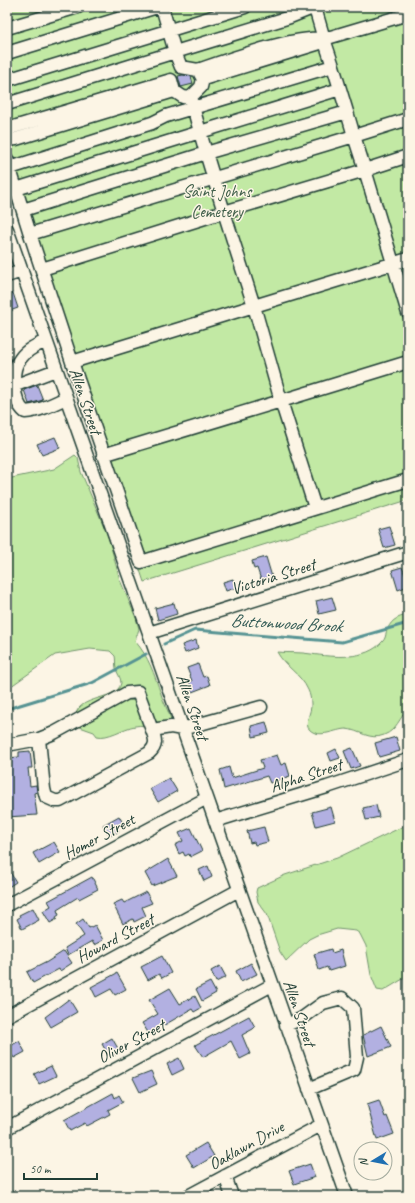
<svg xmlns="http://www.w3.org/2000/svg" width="415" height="1203" viewBox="0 0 415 1203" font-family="Caveat,sans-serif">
<rect width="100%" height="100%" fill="#fcf5e5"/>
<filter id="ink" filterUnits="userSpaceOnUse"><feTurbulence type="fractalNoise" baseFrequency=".025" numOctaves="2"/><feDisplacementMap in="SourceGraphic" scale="8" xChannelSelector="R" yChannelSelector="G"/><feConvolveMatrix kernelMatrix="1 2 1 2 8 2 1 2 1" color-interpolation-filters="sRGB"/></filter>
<g filter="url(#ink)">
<path fill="#c2e9a4" stroke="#70936c" d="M7,7h401v493l-264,82 -120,-357 -17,-43z
M75,455l3,3 3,14 27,64 12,44 16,38 3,11 -4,12c14,16 19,33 26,53 4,13 10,20 12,35 -12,-2 -26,-5 -38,-3 -12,2 -27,13 -38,10l-3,-4 -17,-6c-11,-33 41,-23 44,-43 0,-6 -4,-9 -5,-15 -1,-4 0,-8 -1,-12l-5,-5 -20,-2 -35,6 -48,34v-210l47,-10z
M408,615v94c-9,9 -11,21 -24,26 -14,6 -25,-5 -38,-6 -10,0 -26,10 -36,1 -7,-6 2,-18 1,-26 0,-4 -1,-10 -3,-14 -7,-16 -23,-23 -31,-38 10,1 24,0 34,2 22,3 55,7 72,-13 2,-2 3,-6 3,-8 4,-12 10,-16 22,-18z
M408,824v152l-25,15 -6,-1 -6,-15 -5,-29 -6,-12 -4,-3 -19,-2 -20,6 -8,4 -23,22 -6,-9 -13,-38 -9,-12 -2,-10 1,-4 28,-13 52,-17z"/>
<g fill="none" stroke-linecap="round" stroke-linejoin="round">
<path stroke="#569393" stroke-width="3" d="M164,644l31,-14 147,12 66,-19
M7,709l85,-26 54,-29"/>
</g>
<path fill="#b2b0e1" stroke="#1f3d34" d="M183,75l8,1 2,8 -12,3 -3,-11z
M13,293l5,15 -11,4v-17z
M37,385l6,15 -14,4 -5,-14z
M55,437l5,11 -18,7 -5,-11z
M389,526l6,19 -11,3 -6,-19z
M266,557l6,20 -11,3 -4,-12 -3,1 -2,-8z
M402,567l3,8 3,-1v12l-10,4 -6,-20z
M233,579l2,9 -9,3 -3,-9z
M332,597l4,13 -17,4 -3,-13z
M174,603l3,11 -19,6 -3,-12z
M196,640l2,8 -13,5 -3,-8z
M198,664l5,13 4,-1 3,9 -18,7 -3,-9 3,-2 -5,-13z
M266,722l3,11 -16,4 -2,-11z
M396,737l4,14 -21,6 -4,-14z
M352,748l8,18 -9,3 -7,-18z
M336,749l4,9 -9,3 -3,-8z
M30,751l2,17h-4l2,18 6,-1 1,7 -3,1 3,22 -30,2v-59l12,-1v-5z
M277,755l4,10 5,-2 4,13 -20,7 -3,-7 -43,13 -4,-19 9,-3 3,11 31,-10 -3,-8z
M169,778l8,13 -19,11 -8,-13z
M376,805l3,12 -13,3 -3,-12z
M331,807l4,14 -19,5 -4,-14z
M119,816l4,7 -7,4 3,4 -9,5 -7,-11z
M264,827l4,15 -13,3 -1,-3 -4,1 -3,-12z
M191,828l11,23 -12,6 -1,-3 -4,2 -2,-4 -4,2 -4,-9 8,-4 -4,-8z
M54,842l6,10 -21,12 -6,-11z
M168,859l9,17 -25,10 -7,-13z
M208,866l4,11 -8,4 -5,-11z
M7,867l9,15 -9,6z
M92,877l6,12 -19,10 -1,-2 -21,13 2,5 -3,2 1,2 -7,4 -7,-12 8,-5 -3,-5z
M146,892l6,11 -10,4 4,9 -12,6 -1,-3 -10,5 -10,-20 9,-4 2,3z
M33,908l6,12 -17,9 -5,-10 3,-2 -1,-2z
M83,919l6,9 6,-3 8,15 -9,5 -2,-4 -24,14 -3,-7 19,-12 -8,-12z
M331,949l1,4 9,-3 4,16 -16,5 -2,-4 -8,3 -5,-16z
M64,951l8,12 -12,8 -1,-2 -26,14 -6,-11 20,-10z
M162,956l9,17 -9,5 -3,-4 -11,6 -7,-13z
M251,963l6,11 -16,8 -5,-11z
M220,966l6,11 -10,5 -5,-11z
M117,973l9,16 -11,6 -4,-6 -15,8 -5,-10z
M210,982l6,11 -14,8 -6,-12z
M170,988l10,16 15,-8 6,12 -7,4 -2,-3 -43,25 -7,-11 16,-9 -9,-14z
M69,999l8,13 -26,15 -6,-10z
M249,1016l6,11 -2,2 -11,6 8,19 -10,5 -9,-18 -28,16 -8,-12z
M381,1026l10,21 -23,9 -5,-21z
M112,1038l8,14 -10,6 -8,-14z
M19,1041l6,11 -11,6 -2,-3 -5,3v-10z
M179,1058l5,11 -12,6 -5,-11z
M51,1066l5,10 -17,8 -5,-10z
M151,1071l6,13 -17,8 -7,-14z
M113,1093l2,5 4,-3 4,7 -15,8 2,4 -23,12 -2,-3 -15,8 -6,-11z
M379,1100l6,17 2,-1 7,18 -17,6 -10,-36z
M206,1143l8,13 -20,12 -8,-13z
M310,1164l5,13 -21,7 -5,-13z"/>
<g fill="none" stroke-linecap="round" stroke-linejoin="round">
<defs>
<path id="minor" d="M162,7l13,45 115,-35 25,-10
M7,28l71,-21
M7,53l150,-46
M333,66l-9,-27 84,-25
M198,70c28,-10 99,-35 126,-31
M203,79l117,-36 4,-4 -9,-31
M7,80l238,-73
M7,104l168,-52 6,15 17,3 5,9 -2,8 -11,11 -7,-1 -9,-6 -158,48 -9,1
M347,112l7,24 54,-17
M7,129l164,-49 3,11
M408,156l-43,14 43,143
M7,159l9,30 184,-57 -8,-29
M10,168l142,-45 14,-7 167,-50 7,23 -140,43 6,21 141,-41 -7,-23
M16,189l14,45
M23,210l183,-57 18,59 -182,57
M7,229l340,967
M408,259l-154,47 -30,-94 141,-42 -11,-34 -324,98 42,128 69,200 267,-82
M7,276l15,-5
M46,341c-9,4 -20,9 -26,18 -10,12 -7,43 5,53 15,-1 28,-8 41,-14
M72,362l182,-56 27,95 -178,54
M16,385l40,-15
M315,508l-34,-107 127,-39
M149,633l259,-81
M39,739l5,50 2,8 9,4h5l89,-48c8,-7 7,-13 3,-23
M7,745l32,-6 15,-6 73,-40 11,-1 14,38 19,-3 11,2 79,-22
M215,821l112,-34 81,-27
M7,905l200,-107
M7,1016l232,-126
M286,1025l15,-6 22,-16 19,-5 11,10 4,49 -3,13 -45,19
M7,1128l265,-143
M225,1176l7,20
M188,1196l133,-71"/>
</defs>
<use href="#minor" stroke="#1f3d34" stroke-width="15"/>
<use href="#minor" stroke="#fcf5e5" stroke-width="12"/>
</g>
</g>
<g text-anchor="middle" stroke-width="3" stroke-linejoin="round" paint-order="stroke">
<g font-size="17" fill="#405f4a" stroke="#fcf5e5">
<text x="217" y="197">Saint Johns<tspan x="217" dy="20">Cemetery</tspan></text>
</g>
<g font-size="17" fill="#1f3d34" stroke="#fcf5e5">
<text transform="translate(86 401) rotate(71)" y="6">Allen Street</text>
<text transform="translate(273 576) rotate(-17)" y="6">Victoria Street</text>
<text transform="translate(193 707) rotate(71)" y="6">Allen Street</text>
<text transform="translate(306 775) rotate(-18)" y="6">Alpha Street</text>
<text transform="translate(99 836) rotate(-28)" y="6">Homer Street</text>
<text transform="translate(115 938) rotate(-28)" y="6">Howard Street</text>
<text transform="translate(300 1013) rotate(71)" y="6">Allen Street</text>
<text transform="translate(131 1041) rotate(-28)" y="6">Oliver Street</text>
<text transform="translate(246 1145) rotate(-29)" y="6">Oaklawn Drive</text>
</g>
<g font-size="18" font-style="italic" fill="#315a54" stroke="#fcf5e5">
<text transform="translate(286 623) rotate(3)" y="6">Buttonwood Brook</text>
</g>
</g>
<rect width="415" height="1203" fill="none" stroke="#fcf5e5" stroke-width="24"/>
<rect x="12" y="12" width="391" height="1179" fill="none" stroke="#1f3d34" stroke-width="1.5" filter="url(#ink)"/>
<g transform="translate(373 1161) rotate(260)"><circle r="19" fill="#fcf5e5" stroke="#a4ab9e"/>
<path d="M0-3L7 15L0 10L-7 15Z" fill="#1f6fb2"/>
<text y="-6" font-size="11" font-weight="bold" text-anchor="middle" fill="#1f3d34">N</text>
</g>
<path d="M24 1173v6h73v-6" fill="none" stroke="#1f3d34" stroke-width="2"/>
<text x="30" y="1173" font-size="12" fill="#1f3d34" stroke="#fcf5e5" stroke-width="3" paint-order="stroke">50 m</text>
</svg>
